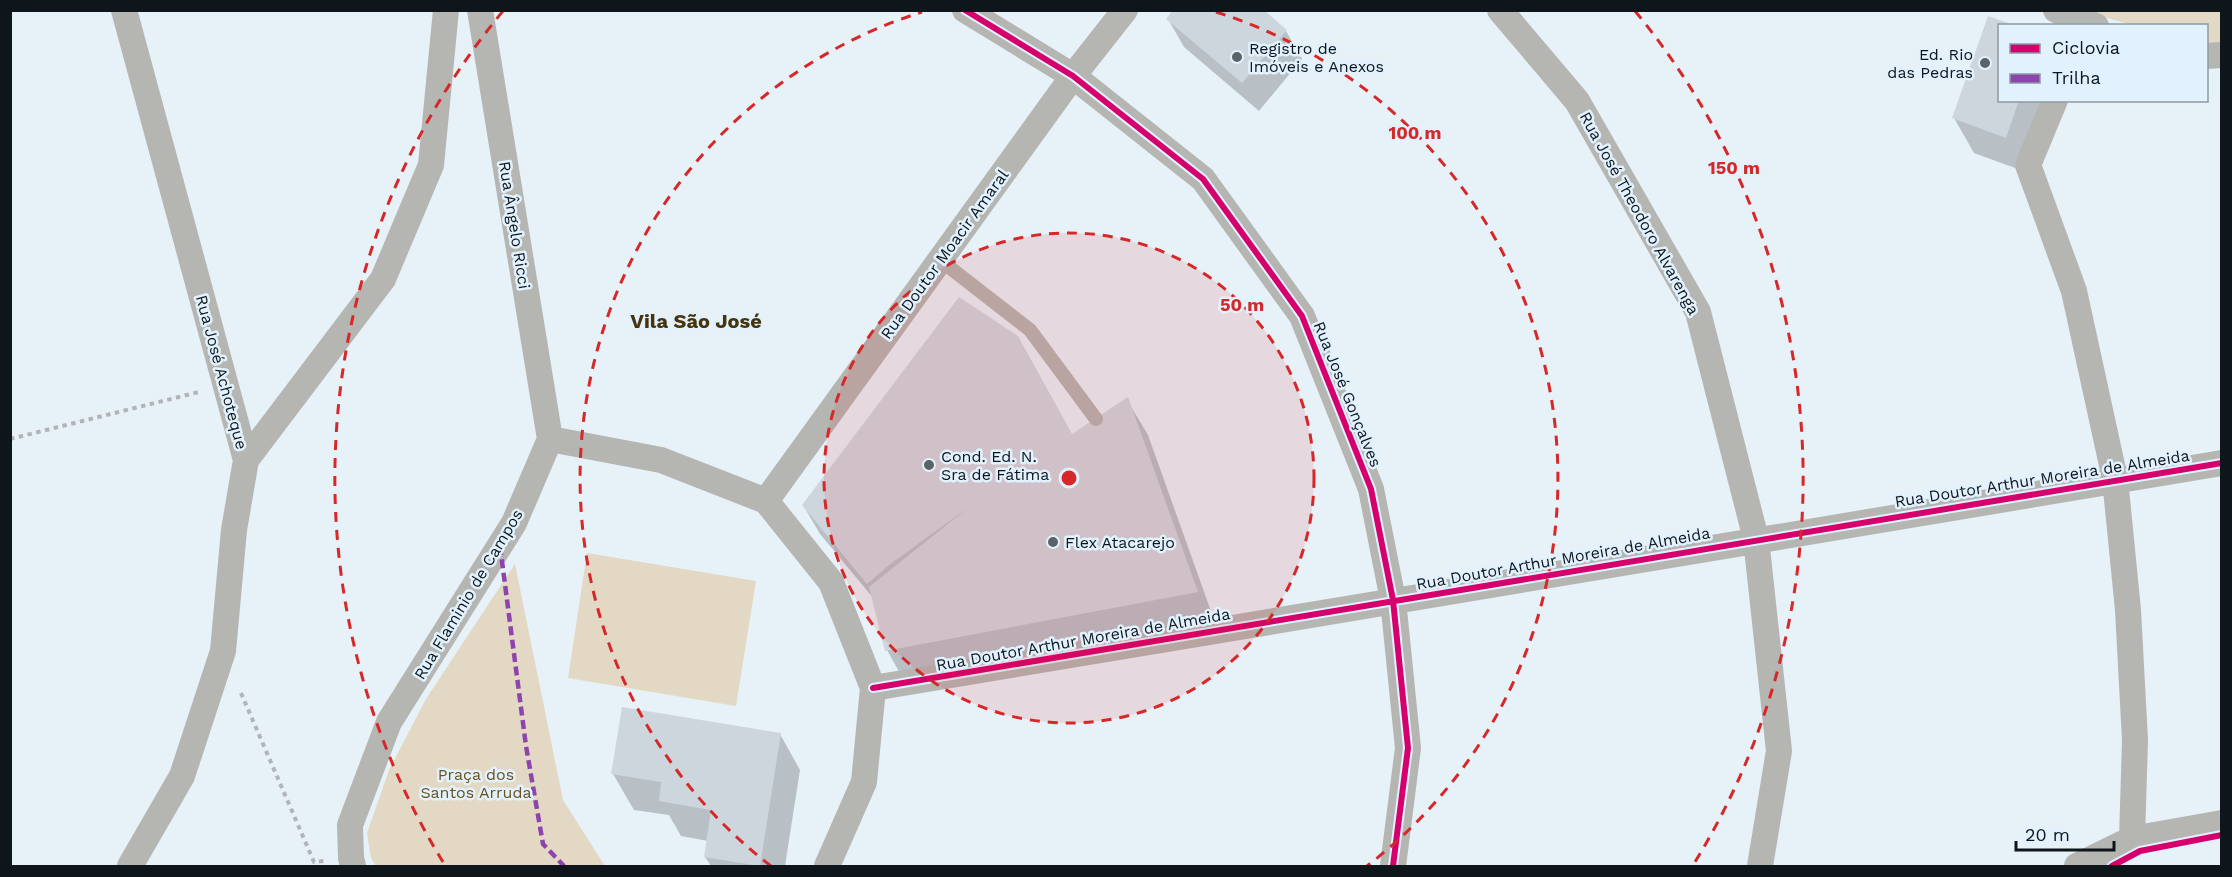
<svg xmlns="http://www.w3.org/2000/svg" width="2232" height="877" viewBox="0 0 2232 877" font-family="'Work Sans',sans-serif">
<rect width="100%" height="100%" fill="#e7f1f8"/>
<path fill="#e3d8c4" d="M2083,11h138v39l-14,-1 -1,-23 -74,-1z
M587,553l169,28 -20,125 -168,-28z
M515,564l48,236 42,66h-229l-5,-8 -4,-25 22,-63 37,-71z"/>
<path fill="#0003" d="M1989,18l21,8h-10v74h52l-26,72 -52,-19 -20,-35z
M1168,19l118,12 16,28 -43,52 -75,-64z
M1127,400l21,35 69,193 -310,58 -20,-36 -13,-51 -54,-65 -17,-29 270,-68z
M780,734l20,36 -15,96h-74l-6,-9 3,-16 -27,-5 -12,-21 -35,-5 -21,-36z"/>
<path fill="#ced6dd" d="M1173,10h91l23,20 -45,53 -76,-64z
M1988,16l26,9 -14,1v74h19l-13,38 -54,-20z
M959,297l59,39 54,98 56,-37 70,195 -313,59 -16,-64 100,-80 -80,58 -22,19 -65,-79z
M622,707l159,26 -21,133 -56,-9 7,-47 -52,-9 2,-19 -50,-8z"/>
<g fill="none" stroke-linecap="round" stroke-linejoin="round">
<path stroke="#b1b5b6" stroke-width="4" stroke-dasharray="4.5 4.5" stroke-linecap="butt" d="M10,439l189,-47
M241,693l73,169 10,-1"/>
<path stroke="#b5b5b2" stroke-width="14" d="M940,260l90,70 66,89"/>
<path stroke="#b5b5b2" stroke-width="26" d="M124,10l122,450 -12,70 -11,121 -41,125 -52,90
M480,10l70,429
M965,10l108,66 130,103 99,137 69,173 22,111 15,148 -15,118
M1500,10l77,91 121,211 58,227 23,212 -19,115
M2056,10l40,16
M2206,56l16,-1
M2055,100l-27,65 46,126 41,188 13,131 7,130 -3,99
M550,439l111,21 105,41 65,81 42,106 -9,94 -37,84
M246,460l137,-181 48,-114 15,-155
M766,501l307,-425 52,-66
M873,688l1349,-225
M353,866l-2,-8 -1,-33 39,-103 125,-199 36,-84
M2077,866l55,-27 90,-16"/>
<path stroke="#8e44ad" stroke-width="4.5" stroke-dasharray="9 4.5" stroke-linecap="butt" d="M500,546l26,200 17,98 21,22"/>
<defs>
<path id="cycleway" d="M965,10l108,66 130,103 99,137 69,173 22,111 15,148 -15,118
M873,688l1349,-225
M2112,866l28,-15 82,-16"/>
</defs>
<use href="#cycleway" stroke="#e1f2fe" stroke-width="10"/>
<use href="#cycleway" stroke="#d6006c" stroke-width="6"/>
</g>
<circle cx="1069" cy="478" r="245" fill="#d62828" fill-opacity=".12"/>
<g fill="none" stroke="#d62828" stroke-width="3" stroke-dasharray="10 8">
<circle cx="1069" cy="478" r="245"/>
<path d="M771 866A489 489 0 0 1 922 12M1216 12A489 489 0 0 1 1367 866"/>
<path d="M443 862A734 734 0 0 1 503 11M1635 11A734 734 0 0 1 1695 862"/>
</g>
<g fill="#5a6368" stroke="#e1f2fe" stroke-width="2">
<circle cx="1237" cy="57" r="6"/>
<circle cx="1985" cy="63" r="6"/>
<circle cx="929" cy="465" r="6"/>
<circle cx="1053" cy="542" r="6"/>
</g>
<g text-anchor="middle" stroke-width="5" stroke-linejoin="round" paint-order="stroke">
<g font-size="16" fill="#0e161b" stroke="#e1f2fe" text-anchor="start">
<text x="1249" y="54">Registro de<tspan x="1249" dy="18">Imóveis e Anexos</tspan></text>
<text x="1973" y="60" text-anchor="end">Ed. Rio<tspan x="1973" dy="18">das Pedras</tspan></text>
<text x="941" y="462">Cond. Ed. N.<tspan x="941" dy="18">Sra de Fátima</tspan></text>
<text x="1065" y="548">Flex Atacarejo</text>
</g>
<g font-size="16" fill="#0e161b" stroke="#e1f2fe">
<text transform="translate(1640 213) rotate(61)" y="6">Rua José Theodoro Alvarenga</text>
<text transform="translate(515 225) rotate(81)" y="6">Rua Ângelo Ricci</text>
<text transform="translate(944 254) rotate(-54)" y="6">Rua Doutor Moacir Amaral</text>
<text transform="translate(222 372) rotate(75)" y="6">Rua José Achoteque</text>
<text transform="translate(1348 394) rotate(68)" y="6">Rua José Gonçalves</text>
<text transform="translate(2042 478) rotate(-9)" y="6">Rua Doutor Arthur Moreira de Almeida</text>
<text transform="translate(1563 558) rotate(-10)" y="6">Rua Doutor Arthur Moreira de Almeida</text>
<text transform="translate(468 594) rotate(-59)" y="6">Rua Flaminio de Campos</text>
<text transform="translate(1083 639) rotate(-10)" y="6">Rua Doutor Arthur Moreira de Almeida</text>
</g>
<g font-size="16" fill="#6d501a" stroke="#e1f2fe">
<text x="476" y="780">Praça dos<tspan x="476" dy="18">Santos Arruda</tspan></text>
</g>
<g font-size="20" font-weight="bold" fill="#47330c" stroke="#e1f2fe">
<text x="696" y="328">Vila São José</text>
</g>
</g>
<circle cx="1069" cy="478" r="9" fill="#d62828" stroke="#e1f2fe" stroke-width="3"/>
<g font-size="18" text-anchor="middle" font-weight="bold" fill="#d62828" stroke="#e1f2fe" stroke-width="5" stroke-linejoin="round" paint-order="stroke">
<text x="1415" y="139">100 m</text>
<text x="1734" y="174">150 m</text>
<text x="1242" y="311">50 m</text>
</g>
<rect width="2232" height="877" fill="none" stroke="#0e161b" stroke-width="24"/>
<rect x="1998" y="24" width="210" height="78" fill="#e1f2fe" stroke="#8d9aa3" stroke-width="1.5"/>
<rect x="2010" y="44" width="30" height="9" fill="#d6006c" stroke="#8d9aa3" stroke-width="1.5"/>
<text x="2052" y="54" font-size="18" fill="#0e161b">Ciclovia</text>
<rect x="2010" y="74" width="30" height="9" fill="#8e44ad" stroke="#8d9aa3" stroke-width="1.5"/>
<text x="2052" y="84" font-size="18" fill="#0e161b">Trilha</text>
<path d="M2016 841v9h98v-9" fill="none" stroke="#0e161b" stroke-width="3"/>
<text x="2025" y="841" font-size="18" fill="#0e161b" stroke="#e1f2fe" stroke-width="4.5" paint-order="stroke">20 m</text>
</svg>
